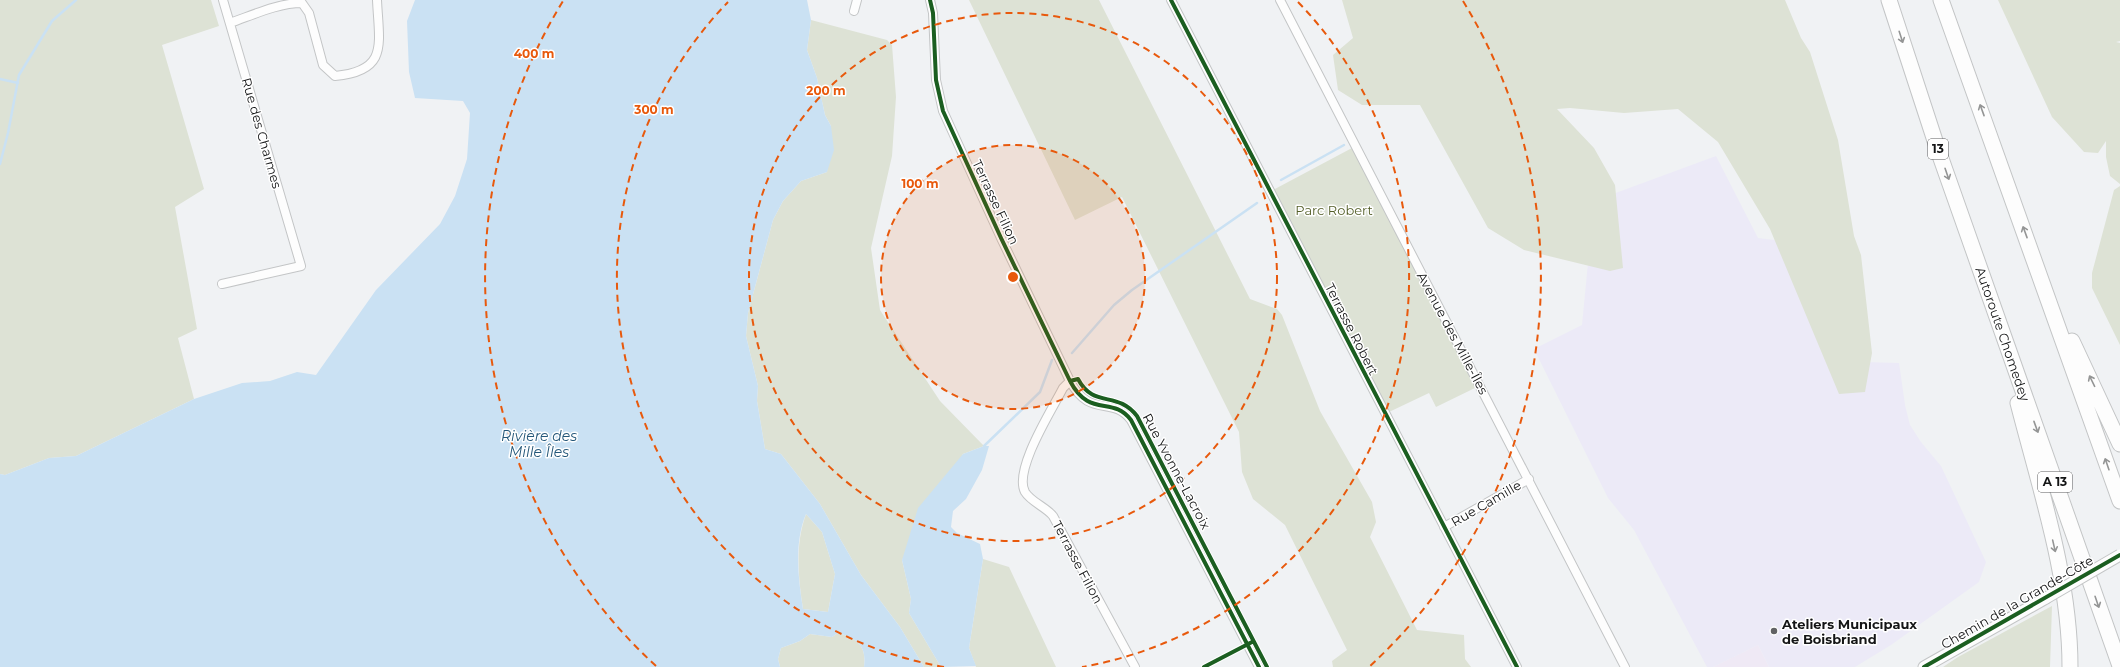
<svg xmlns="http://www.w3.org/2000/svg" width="2120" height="667" viewBox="0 0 2120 667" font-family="Montserrat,sans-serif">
<rect width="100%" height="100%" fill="#f0f2f4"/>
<path fill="#efe9f5" d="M1758,645l11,22h-56z"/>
<path fill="#eceaf7" d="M1716,156l42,82 47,6 58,118 36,1 6,42 5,20 11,17 20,24 45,96 -7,20 -88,63 -36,22h-86l-11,-22 -45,22h-6l-73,-137 -26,-32 -74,-149 48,-24 12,-124z"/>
<path fill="#dde2d5" d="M0,0h211l8,26 -57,19 42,144 -29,18 22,122 -19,9 16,61 -118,57 -27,2 -44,17 -5,-1z
M969,0h130l151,299 27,10 5,6 38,96 52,91 4,20 -6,15 47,93 47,5 1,24 6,8h-138l-1,-6 15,-11 -62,-125 -32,-26 -11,-27 -3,-40 -117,-235 -47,23z
M1342,0h443l16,38 9,14 28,88 16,96 7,19 11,98 -7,39 -26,2 -69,-165 -52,-87 -40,-33 -54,4 -54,-5 -13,1 37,39 21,37 8,83 -13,3 -86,-21 -36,-22 -68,-123h-58l-24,-15 -5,-35 20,-17z
M1998,0h122v41l-4,1 4,1v141l-10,-8 -4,-19v-16l-8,12 -14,-1 -32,-35z
M811,20l76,20 5,5 4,52 -4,59 -21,92 9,62 60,91 44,45 -21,8 -61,106 9,39 -2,14 32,54h-17l-24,-40 -39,-52 -41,-71 -39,-50 -16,-5 -8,-48 1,-15 -12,-50 2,-23 25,-93 10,-19 18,-20 26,-9 4,-46 -6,-11 -8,-37 -10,-28z
M1352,148l125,239 -41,20 -7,-14 -40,19 -116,-222z
M2120,186v159l-28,-57v-15l22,-83z
M806,514l16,18 13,42 -7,38 -25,-3c-5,-32 -8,-65 3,-95z
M983,559l26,8 47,100h-80l-7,-19z
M2052,606l-2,61h-107l15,-10z
M838,633c19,5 29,13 26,34h-84l-2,-8 3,-11 19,-7 10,-7 22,3z"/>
<path fill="#cae1f3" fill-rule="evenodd" d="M415,0h392l4,20 -4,30 10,28 8,37 6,11 3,24 -7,22 -26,9 -18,20 -10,19 -25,93 -2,23 12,50 -1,15 8,48 16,5 39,50 41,71 39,52 24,40h-60c3,-21 -7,-29 -26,-34l-6,4 -22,-3 -10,7 -19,7 -3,11 2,8h-780v-193l5,1 44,-17 27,-2 118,-57 48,-16 28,-2 27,-9 19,3 60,-85 64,-66 15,-28 12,-37 3,-46 -7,-12 -48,-3 -6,-26 -2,-51zM806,514l16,18 13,42 -7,38 -25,-3c-5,-31 -9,-66 3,-95z
M984,446h5l-7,24 -16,29 -13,12 -2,16 6,6 23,11 3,15 -14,89 7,18 -35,1 -32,-54 2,-14 -9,-39 16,-52 45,-54z"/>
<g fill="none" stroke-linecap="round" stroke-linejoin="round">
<path stroke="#cae1f3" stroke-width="2.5" d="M0,79l18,4
M0,164l8,-31 11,-58 33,-54 24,-21
M1281,180l63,-35
M1072,353l42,-48 18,-15 125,-87
M984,446l56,-54 12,-32"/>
<defs>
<path id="street" d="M930,0l3,13 3,67 7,31 58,127 69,143c20,38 42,14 61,39l128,247
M1171,0l346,667
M1280,0l345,667
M854,11l3,-11
M230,23c23,-8 48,-20 72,-20l7,10 14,52 12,11c54,-5 44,-32 42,-76
M222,284l79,-18 -78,-266
M1070,381l-7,7c-10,20 -50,82 -38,104 6,10 21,15 28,24l82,151
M1444,527l85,-48"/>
<path id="secondary" d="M1924,667l122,-69"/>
<path id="highway" d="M1889,0l49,150 182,516
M1941,0l179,501
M2072,341l48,103
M2018,403c22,86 52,174 52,264"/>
</defs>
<use href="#street" stroke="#c3c5c6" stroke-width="10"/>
<use href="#secondary" stroke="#c3c5c6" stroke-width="13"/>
<use href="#highway" stroke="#c3c5c6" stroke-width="17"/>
<use href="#street" stroke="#fdfdfd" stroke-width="8"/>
<use href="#secondary" stroke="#fdfdfd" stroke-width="11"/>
<use href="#highway" stroke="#fdfdfd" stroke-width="15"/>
<defs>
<path id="secondary-bridge" d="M2046,598l74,-43"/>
</defs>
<use href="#secondary-bridge" stroke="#c3c5c6" stroke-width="13" stroke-linecap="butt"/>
<use href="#secondary-bridge" stroke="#fdfdfd" stroke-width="11"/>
<defs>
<path id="cycleway" d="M930,0l3,13 3,67 7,31 58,127 69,143c20,38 42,14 61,39l128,247
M1171,0l346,667
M1070,381l8,-2c16,30 39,11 59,37l130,251
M1204,667l48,-25
M1924,667l196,-112"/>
</defs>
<use href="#cycleway" stroke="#fff" stroke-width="6"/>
<use href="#cycleway" stroke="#1b5e20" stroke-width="4"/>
</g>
<defs><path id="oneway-shaft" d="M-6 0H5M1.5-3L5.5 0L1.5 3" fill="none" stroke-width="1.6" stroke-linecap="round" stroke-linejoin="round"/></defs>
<g stroke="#949595">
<use href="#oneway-shaft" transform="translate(1901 37) rotate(72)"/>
<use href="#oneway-shaft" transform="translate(1982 110) rotate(-110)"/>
<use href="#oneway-shaft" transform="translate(1947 174) rotate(71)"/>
<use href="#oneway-shaft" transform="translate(2025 232) rotate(-110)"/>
<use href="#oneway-shaft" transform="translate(2092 381) rotate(-116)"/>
<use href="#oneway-shaft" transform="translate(2036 427) rotate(70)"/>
<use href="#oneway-shaft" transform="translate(2107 464) rotate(-109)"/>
<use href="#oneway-shaft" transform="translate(2054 546) rotate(77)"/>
<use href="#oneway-shaft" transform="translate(2097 602) rotate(71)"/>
</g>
<circle cx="1013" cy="277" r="132" fill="#e8590c" fill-opacity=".12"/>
<g fill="none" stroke="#e8590c" stroke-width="2" stroke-dasharray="7 5">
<circle cx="1013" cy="277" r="132"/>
<circle cx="1013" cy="277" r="264"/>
<path d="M944 667A396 396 0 0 1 728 2M1298 2A396 396 0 0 1 1082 667"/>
<path d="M656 666A528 528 0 0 1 563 1M1463 1A528 528 0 0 1 1370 666"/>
</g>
<circle fill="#616264" stroke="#fff" stroke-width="1.5" cx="1774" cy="631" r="4"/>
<g text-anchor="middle" stroke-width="3" stroke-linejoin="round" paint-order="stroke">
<g fill="#fff" stroke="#5a5b5c" stroke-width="1">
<rect x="1928" y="139" width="20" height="20" rx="3"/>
<rect x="2038" y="472" width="34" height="20" rx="3"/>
</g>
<g font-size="12" font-weight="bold" fill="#141516">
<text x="1938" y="153">13</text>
<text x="2055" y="486">A 13</text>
</g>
<g font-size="13" fill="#141516" stroke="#fff">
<text transform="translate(262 133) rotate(74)" y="5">Rue des Charmes</text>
<text transform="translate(996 202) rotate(65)" y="5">Terrasse Filion</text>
<text transform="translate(1352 329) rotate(63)" y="5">Terrasse Robert</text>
<text transform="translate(1453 333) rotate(62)" y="5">Avenue des Mille-Îles</text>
<text transform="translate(2003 334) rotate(71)" y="5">Autoroute Chomedey</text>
<text transform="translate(1177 471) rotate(62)" y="5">Rue Yvonne-Lacroix</text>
<text transform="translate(1486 503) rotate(-30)" y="5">Rue Camille</text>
<text transform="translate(1078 562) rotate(62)" y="5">Terrasse Filion</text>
<text transform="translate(2017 602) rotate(-30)" y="5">Chemin de la Grande-Côte</text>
</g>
<g font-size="13" fill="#535e27" stroke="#fff">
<text x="1334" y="215">Parc Robert</text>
</g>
<g font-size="13" font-weight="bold" fill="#141516" stroke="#fff" text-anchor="start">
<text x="1782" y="629">Ateliers Municipaux<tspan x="1782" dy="15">de Boisbriand</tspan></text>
</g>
<g font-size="14" font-style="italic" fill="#245779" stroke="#fff">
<text x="539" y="441">Rivière des<tspan x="539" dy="16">Mille Îles</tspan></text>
</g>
</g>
<circle cx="1013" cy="277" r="6" fill="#e8590c" stroke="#fff" stroke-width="2"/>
<g font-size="12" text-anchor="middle" font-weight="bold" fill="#e8590c" stroke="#fff" stroke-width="3" stroke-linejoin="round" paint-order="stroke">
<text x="534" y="58">400 m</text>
<text x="826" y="95">200 m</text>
<text x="654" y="114">300 m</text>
<text x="920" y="188">100 m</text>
</g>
</svg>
